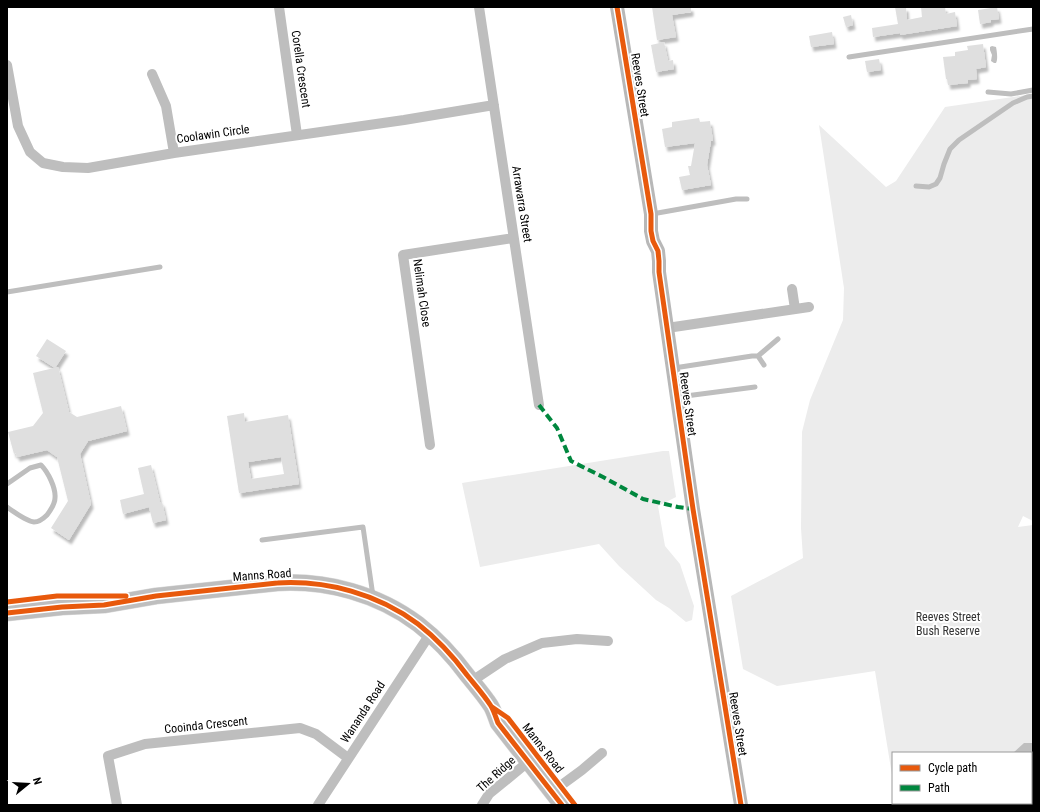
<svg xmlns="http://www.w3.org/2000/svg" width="1040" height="812" viewBox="0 0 1040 812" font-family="'Roboto Condensed',sans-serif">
<defs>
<filter id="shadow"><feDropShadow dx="2.5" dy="4.5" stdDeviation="1" flood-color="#0004"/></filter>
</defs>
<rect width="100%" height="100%" fill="#fff"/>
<path fill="#ececec" d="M1033,94v427l-10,-5 -5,11 15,-2v251l-2,-23h-138v28l-18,-110 -98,15 -34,-17 -12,-73 72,-38 -2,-30 1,-96 8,-32 33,-80 1,-32 -25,-163 67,62 10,-6 49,-74z
M663,451h6l7,46 -18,9 7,40 15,18 14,42 -2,14 -6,2 -17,-14 -13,-8 -37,-34 -20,-22 -119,23 -18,-84z
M925,803h95l1,2h-96z"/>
<path fill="#bfbfbf" d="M992,46l4,1c1,5 2,12 0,16h-2l-3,-2 1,-6 -2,-5v-3z
M1024,743h9v62h-12l-1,-2h11v-50h-18z"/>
<path fill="#dfdfdf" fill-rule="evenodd" filter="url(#shadow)" d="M652,7h39v5l-19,3 4,22 -19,3z
M895,7h11l1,13 15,-3 -1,-10h24l1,7 9,-2 2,14 -57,9v-2l-27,4 -1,-9 26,-4z
M997,7l2,12 -8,1v2l-11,2 -2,-14z
M851,15l2,10 -7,2 -3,-10z
M832,32l2,12 -23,3 -2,-11z
M664,42l4,19 5,-1 1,9 -18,3 -5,-27z
M983,44l3,23 -10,2 1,10 -9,1v3l-20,2 -1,-6h-1l-3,-22 12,-1v-4l13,-2 -1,-4z
M879,59l2,11 -14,2 -2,-11z
M699,118l1,4 10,-1 3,20h-2l-4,24 4,20 -29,5 -3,-13 11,-2 -2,-9h3l4,-23 -30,4 -3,-18 10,-2v-5z
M47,339l19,12 -11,17 -19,-12z
M58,367l11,45 8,5 44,-11 6,25 -39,10 -8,13 11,50 -22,36 -18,-12 17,-27 -11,-44 -10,-7 -30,7 -1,-4 -2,1 -6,-22 25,-6 10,-13 -10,-40z
M244,413l1,9 43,-7 11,69 -60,9 -12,-77zM281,457l3,17 -33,5 -3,-17z
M151,465l9,37h2l4,18 -13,3 -4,-16 -26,7 -3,-14 24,-6 -6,-26z"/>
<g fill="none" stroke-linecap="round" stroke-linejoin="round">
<defs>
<path id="primary" d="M7,613l55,-6 42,-2 52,-9 121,-13c50,-3 101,11 141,41 18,14 35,32 49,51 8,10 17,20 24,31 3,5 5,12 7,17l64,82"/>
</defs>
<use href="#primary" stroke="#dbdbdb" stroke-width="17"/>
<path stroke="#bebebe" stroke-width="5" d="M849,57l184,-28
M988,92l23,2 22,-4
M916,186l13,1 7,-3 4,-6 4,-14 6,-15 9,-9 54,-37 14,-6 6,-1
M652,214l84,-15h11
M7,292l153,-25
M758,356l20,-17
M674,368l78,-12h6l6,9
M678,397l77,-10
M7,484l23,-16 11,-3c7,7 15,23 14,33 0,5 -5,13 -8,17 -3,3 -7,7 -13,7 -8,-1 -20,-10 -27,-15
M262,540l101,-13 10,69"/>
<path stroke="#bebebe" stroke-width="10" d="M279,7l18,128
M479,7l60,398
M7,65l11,61 12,26 13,11 20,4 25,1 86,-15 230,-33 90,-15
M152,74l14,32 8,47
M792,289l3,20
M667,328l142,-21
M430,445l-27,-190 110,-17
M472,681l33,-22 37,-16 35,-4 31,2
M552,792l30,-22 20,-17
M117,805l-9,-49 37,-12 155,-16 16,6 32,24
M318,805l112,-171
M482,805l7,-11 39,-32"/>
<path stroke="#b8b8b8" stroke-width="14" d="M617,7l34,207v17l2,10 5,10 1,10v11l34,237 48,296"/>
<use href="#primary" stroke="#bebebe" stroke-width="16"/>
<path stroke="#00873e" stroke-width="4" stroke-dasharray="8 4" stroke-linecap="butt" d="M539,405l18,23 14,33 32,16 40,22 35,8 15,2"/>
<defs>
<path id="cycleway" d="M617,7l34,207v17l2,10 5,10 1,10v11l34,237 48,296
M7,602l50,-6h69
M7,613l55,-6 42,-2 52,-9 121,-13c50,-3 101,11 141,41 18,14 35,32 49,51 8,10 17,20 24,31 3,5 5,12 7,17l64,82
M492,707l16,11 67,87"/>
</defs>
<use href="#cycleway" stroke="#fff" stroke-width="8"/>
<use href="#cycleway" stroke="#e8590c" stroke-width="5"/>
</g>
<g text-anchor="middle" stroke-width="4" stroke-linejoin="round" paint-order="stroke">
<g font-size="12" fill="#000" stroke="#fff">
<text transform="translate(301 69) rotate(82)" y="4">Corella Crescent</text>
<text transform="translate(640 85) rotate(81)" y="4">Reeves Street</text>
<text transform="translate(213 134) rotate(-8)" y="4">Coolawin Circle</text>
<text transform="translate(522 204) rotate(81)" y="4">Arrawarra Street</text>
<text transform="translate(422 293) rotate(82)" y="4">Nelimah Close</text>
<text transform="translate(688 404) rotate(82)" y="4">Reeves Street</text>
<text transform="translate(262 575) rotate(-4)" y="4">Manns Road</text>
<text transform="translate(363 712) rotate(-57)" y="4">Wananda Road</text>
<text transform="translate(738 724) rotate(81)" y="4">Reeves Street</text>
<text transform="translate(206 725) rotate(-6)" y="4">Cooinda Crescent</text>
<text transform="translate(543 748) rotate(52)" y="4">Manns Road</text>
<text transform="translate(496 774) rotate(-42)" y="4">The Ridge</text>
</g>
<g font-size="12" fill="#333" stroke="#fff">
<text x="948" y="621">Reeves Street<tspan x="948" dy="14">Bush Reserve</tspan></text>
</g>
</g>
<rect width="1040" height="812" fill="none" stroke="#000000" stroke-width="16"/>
<rect x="892" y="752" width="140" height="52" fill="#ffffff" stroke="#999999"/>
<rect x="900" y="765" width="20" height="6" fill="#e8590c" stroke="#999999"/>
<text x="928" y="772" font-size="12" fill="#000000">Cycle path</text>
<rect x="900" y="785" width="20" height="6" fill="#00873e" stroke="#999999"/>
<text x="928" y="792" font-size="12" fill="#000000">Path</text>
<g transform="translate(28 784) rotate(72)" stroke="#ffffff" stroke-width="3" paint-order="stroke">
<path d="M0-3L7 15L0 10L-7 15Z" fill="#000000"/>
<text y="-6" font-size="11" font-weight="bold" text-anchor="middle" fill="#000000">N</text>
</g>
</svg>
